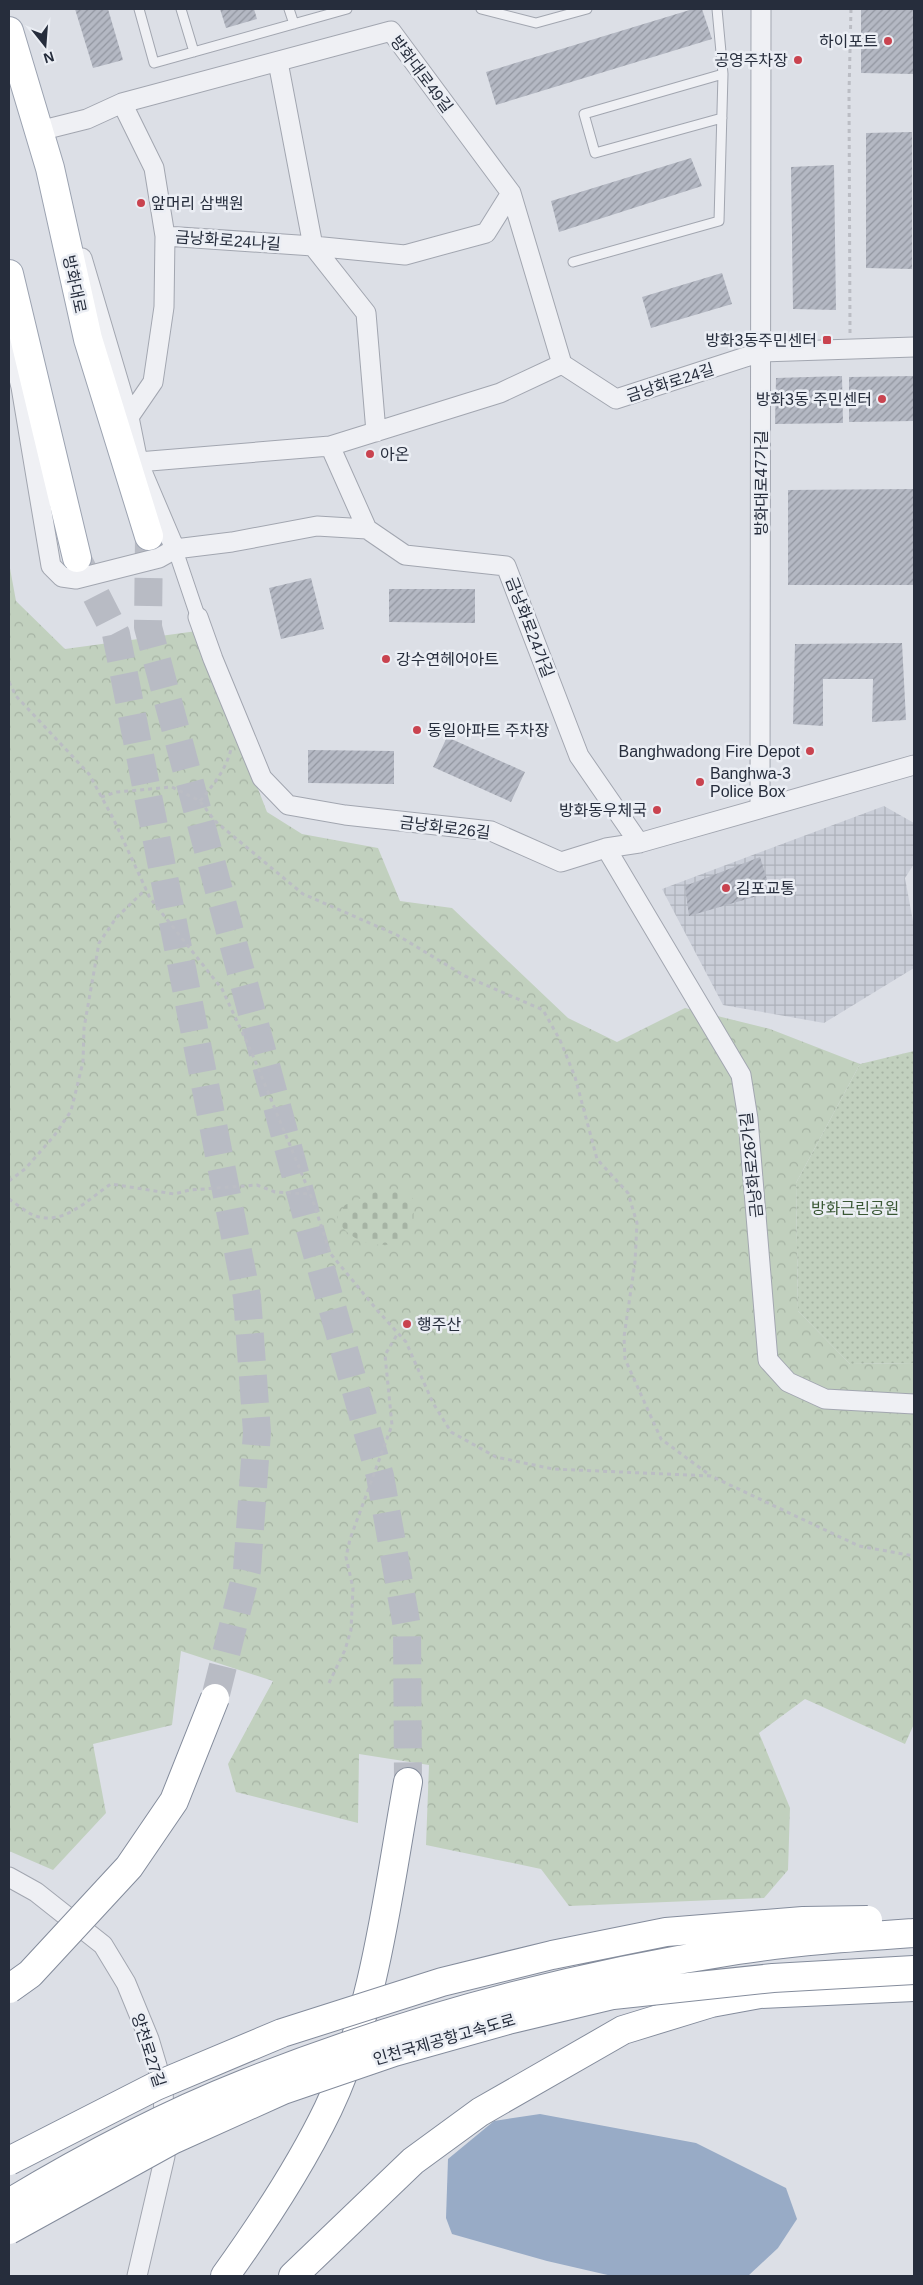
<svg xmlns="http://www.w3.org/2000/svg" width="923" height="2285" viewBox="0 0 923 2285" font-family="Helvetica,'Noto Sans KR',sans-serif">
<defs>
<pattern id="industrial-grid" width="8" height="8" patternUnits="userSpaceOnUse" patternTransform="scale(1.25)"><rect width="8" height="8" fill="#caced8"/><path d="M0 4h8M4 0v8" fill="none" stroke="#adb1ba"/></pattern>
<pattern id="green-dots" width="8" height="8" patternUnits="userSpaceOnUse" patternTransform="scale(1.25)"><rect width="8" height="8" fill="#c1d0be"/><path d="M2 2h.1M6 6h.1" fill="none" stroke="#a6b3a4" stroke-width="1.8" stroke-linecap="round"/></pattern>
<pattern id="forest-crowns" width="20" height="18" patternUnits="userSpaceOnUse" patternTransform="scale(1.25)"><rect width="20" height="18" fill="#c1d0be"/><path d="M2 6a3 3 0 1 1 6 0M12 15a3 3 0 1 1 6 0" fill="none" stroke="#a6b3a4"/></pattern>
<pattern id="cemetery-stones" width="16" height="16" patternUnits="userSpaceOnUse" patternTransform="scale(1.25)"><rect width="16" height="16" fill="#c1d0be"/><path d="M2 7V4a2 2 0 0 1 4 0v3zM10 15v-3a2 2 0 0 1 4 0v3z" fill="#a6b3a4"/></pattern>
<pattern id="building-hatch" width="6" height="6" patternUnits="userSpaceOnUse" patternTransform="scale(1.25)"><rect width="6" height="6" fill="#b4b8c3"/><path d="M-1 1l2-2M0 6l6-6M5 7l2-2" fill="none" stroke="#9296a0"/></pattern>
</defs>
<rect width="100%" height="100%" fill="#dcdfe6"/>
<path fill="url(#industrial-grid)" d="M884,806l30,17v41l-9,14 9,49v41l-90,55 -101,-18 -61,-116z"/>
<path fill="url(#green-dots)" d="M914,1051v312l-64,1 -52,-53 -2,-128 64,-119z"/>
<path fill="url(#forest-crowns)" d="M9,563l7,38 49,48 132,-18 70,181 35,22 76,14 22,53 52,7 116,110 49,24 68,-34 85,21 90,35 -64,119 2,128 52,53 64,-1v361l-9,20 -100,-45 -46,34 31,75 -2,62 -24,28 -195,8 -28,-37 -115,-24 3,-80 -70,-11 -1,69 -122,-31 -8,-28 45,-83 -92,-30 -9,74 -79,19 13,69 -53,57 -44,-19z"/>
<path fill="url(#cemetery-stones)" d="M382,1189l24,1 8,10 -1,33c-6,3 -14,9 -21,11 -21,4 -48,-6 -55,-27l8,-12z"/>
<path fill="#98abc6" d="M540,2114l156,29 90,45 11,31 -19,29 -30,28h-136l-65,-15 -95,-27 -6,-16 2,-59 46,-38z"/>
<path fill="url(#building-hatch)" d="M75,9h33l15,51 -30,8z
M220,9h34l3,10 -31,9z
M693,9h9l10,30 -216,66 -10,-33z
M861,9h53v65l-53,-1z
M912,132v137l-46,-1v-135z
M691,158l11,28 -143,46 -8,-31z
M834,165l2,145 -43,-1 -2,-142z
M722,273l10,31 -81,24 -9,-31z
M842,376l1,47 -68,1 1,-46z
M914,376v45l-65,1v-45z
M914,489v96h-126v-95z
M311,578l13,51 -43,10 -12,-51z
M389,589h86v34l-86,-1z
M902,643l4,77 -34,2 1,-43h-50v47l-30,-2 2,-80z
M447,737l78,35 -14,30 -78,-35z
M308,750l86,1v33l-86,-1z
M760,857l11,35 -82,24 -4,-30z"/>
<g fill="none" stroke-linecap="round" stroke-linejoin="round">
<path stroke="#b8bbc4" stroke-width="28" stroke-dasharray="28 14" stroke-linecap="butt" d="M149,536l-1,91 165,613 67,236 27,151 1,155
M77,558l39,76 131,663 10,135 -10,138 -32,128"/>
<defs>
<path id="service" d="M139,9l15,54 193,-54
M181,9l13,43
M289,9l5,15
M481,9l55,14 51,-14
M722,118l-127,35 -11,-39 139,-40
M573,262l146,-41 4,-147 -6,-65"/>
<path id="pedestrian" d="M175,549l23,68"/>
<path id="minor" d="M278,62l35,184 53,67 10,119
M122,103l32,65 11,68 -1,71 -11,75 -24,35
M39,131l48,-12 35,-16 269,-72 120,162 51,171
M165,236l148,10 92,9 81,-22 25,-40
M9,339l12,48 30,179 11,11 14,2 83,-21 16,-9 -37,-87 -9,-45 -47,-159
M562,364l54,35 145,-47 153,-5
M330,446l37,83 38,26 101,11 73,190 60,87
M138,462l192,-16 170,-53 62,-29
M175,549l57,-7 85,-16 50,3
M198,617l15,42 49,119 26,27 57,10 146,16 70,31 45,-14 33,-5 275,-78
M760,808l1,-799
M606,848l135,227 7,44 20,241 20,22 37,17 89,5
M9,1877l27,15 67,53 23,38 23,56 14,47 2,70 -28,120"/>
<path id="primary" d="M9,31l41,137 38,171 61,197
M9,274l68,284"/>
<path id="trunk" d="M225,2276c38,-53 75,-109 103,-167 48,-101 60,-218 80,-327"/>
<path id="motorway" d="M293,2276l120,-115 67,-49 143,-82 88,-27 49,-9 154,-7"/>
</defs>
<use href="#service" stroke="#a2a6b0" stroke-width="11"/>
<use href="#pedestrian" stroke="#a2a6b0" stroke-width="16"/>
<use href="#minor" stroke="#a2a6b0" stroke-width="21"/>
<use href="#primary" stroke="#9ca3b1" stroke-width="30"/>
<use href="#trunk" stroke="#848c9c" stroke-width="30"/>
<use href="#motorway" stroke="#848c9c" stroke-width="30"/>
<path stroke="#bbbdc4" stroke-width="3" stroke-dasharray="4 4" stroke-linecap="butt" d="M850,333l-1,-240 2,-84
M9,682l7,14 73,78 24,44 37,80 72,91 29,62 62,150 17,52 47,57 29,32 27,61 18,29 45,25 57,12 158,7 148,70 55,10
M101,797l16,-5 55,-5 28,14 15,20 88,73 94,41 68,41 78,34 17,30 15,37 22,82 31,34 9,30 -2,39 -11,75 1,22 36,80 50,37
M200,801c13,-16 26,-31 31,-52
M9,1181l16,-12 29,-33 17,-25 12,-49 1,-34 15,-85 17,-25 30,-29
M9,1199c7,5 15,11 22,15 30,15 57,-15 80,-30l63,10 16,-4 67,-5 18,7 35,2
M329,1683l16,-33 6,-20 2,-42 -7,-31 4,-18 42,-114 -7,-70 13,-22"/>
<use href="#service" stroke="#eff0f4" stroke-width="9"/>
<use href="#pedestrian" stroke="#eff0f4" stroke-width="14"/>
<use href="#minor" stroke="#eff0f4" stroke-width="19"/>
<use href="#primary" stroke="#fff" stroke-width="28"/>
<use href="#trunk" stroke="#fff" stroke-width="28"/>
<use href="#motorway" stroke="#fff" stroke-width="28"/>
<defs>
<path id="trunk-bridge" d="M9,1989l21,-15 99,-107 45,-66 41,-103"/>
<path id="motorway-bridge" d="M9,2161l147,-75 126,-53 160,-51 110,-27 114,-23 137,-11 65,-1
M9,2203c75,-45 154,-87 235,-119 159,-63 325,-108 494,-134 58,-9 118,-13 176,-17
M9,2230l163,-90 111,-50 111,-38 114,-32 105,-25 160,-17 141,-8"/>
</defs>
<use href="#trunk-bridge" stroke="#848c9c" stroke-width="30" stroke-linecap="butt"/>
<use href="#motorway-bridge" stroke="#848c9c" stroke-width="30" stroke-linecap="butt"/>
<use href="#trunk-bridge" stroke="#fff" stroke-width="28"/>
<use href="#motorway-bridge" stroke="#fff" stroke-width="28"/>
</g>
<g fill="#c9434f" stroke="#ebeef4" stroke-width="2">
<circle cx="888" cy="41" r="5"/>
<circle cx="798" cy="60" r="5"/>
<circle cx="141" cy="203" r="5"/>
<rect x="822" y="335" width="10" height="10" rx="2.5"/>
<circle cx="882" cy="399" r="5"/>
<circle cx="370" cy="454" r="5"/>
<circle cx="386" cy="659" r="5"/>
<circle cx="417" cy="730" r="5"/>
<circle cx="810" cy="751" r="5"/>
<circle cx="700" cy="782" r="5"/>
<circle cx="657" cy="810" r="5"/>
<circle cx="726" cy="888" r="5"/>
<circle cx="407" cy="1324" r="5"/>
</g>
<g text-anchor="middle" stroke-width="5" stroke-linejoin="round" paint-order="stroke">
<g font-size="16" fill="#262d3c" stroke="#ebeef4" text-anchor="start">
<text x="878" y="47" text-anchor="end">하이포트</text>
<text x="788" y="66" text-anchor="end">공영주차장</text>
<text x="151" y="209">앞머리 삼백원</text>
<text x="817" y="346" text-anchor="end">방화3동주민센터</text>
<text x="872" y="405" text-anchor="end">방화3동 주민센터</text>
<text x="380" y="460">아온</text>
<text x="396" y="665">강수연헤어아트</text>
<text x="427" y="736">동일아파트 주차장</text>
<text x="800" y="757" text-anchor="end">Banghwadong Fire Depot</text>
<text x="710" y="779">Banghwa-3<tspan x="710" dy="18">Police Box</tspan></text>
<text x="647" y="816" text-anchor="end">방화동우체국</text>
<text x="736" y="894">김포교통</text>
<text x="417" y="1330">행주산</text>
</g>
<g font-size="16" fill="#262d3c" stroke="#ebeef4">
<text transform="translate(422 74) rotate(53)" y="6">방화대로49길</text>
<text transform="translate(228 240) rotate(4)" y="6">금낭화로24나길</text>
<text transform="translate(75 284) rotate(78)" y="6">방화대로</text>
<text transform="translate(670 382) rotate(-18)" y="6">금낭화로24길</text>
<text transform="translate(761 483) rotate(-90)" y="6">방화대로47가길</text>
<text transform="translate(530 627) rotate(69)" y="6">금낭화로24가길</text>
<text transform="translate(445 827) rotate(7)" y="6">금낭화로26길</text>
<text transform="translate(751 1165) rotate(-96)" y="6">금낭화로26가길</text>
<text transform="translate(444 2039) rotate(-16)" y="6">인천국제공항고속도로</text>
<text transform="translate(149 2050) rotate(72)" y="6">양천로27길</text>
</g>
<g font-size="16" fill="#395734" stroke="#ebeef4">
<text x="855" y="1214">방화근린공원</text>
</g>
</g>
<rect width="923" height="2285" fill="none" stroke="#262d3c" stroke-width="20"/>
<g transform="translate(45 45) rotate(163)" stroke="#ebeef4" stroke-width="4" paint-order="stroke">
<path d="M0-4L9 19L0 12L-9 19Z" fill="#262d3c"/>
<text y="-8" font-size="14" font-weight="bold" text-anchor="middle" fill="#262d3c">N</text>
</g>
</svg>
